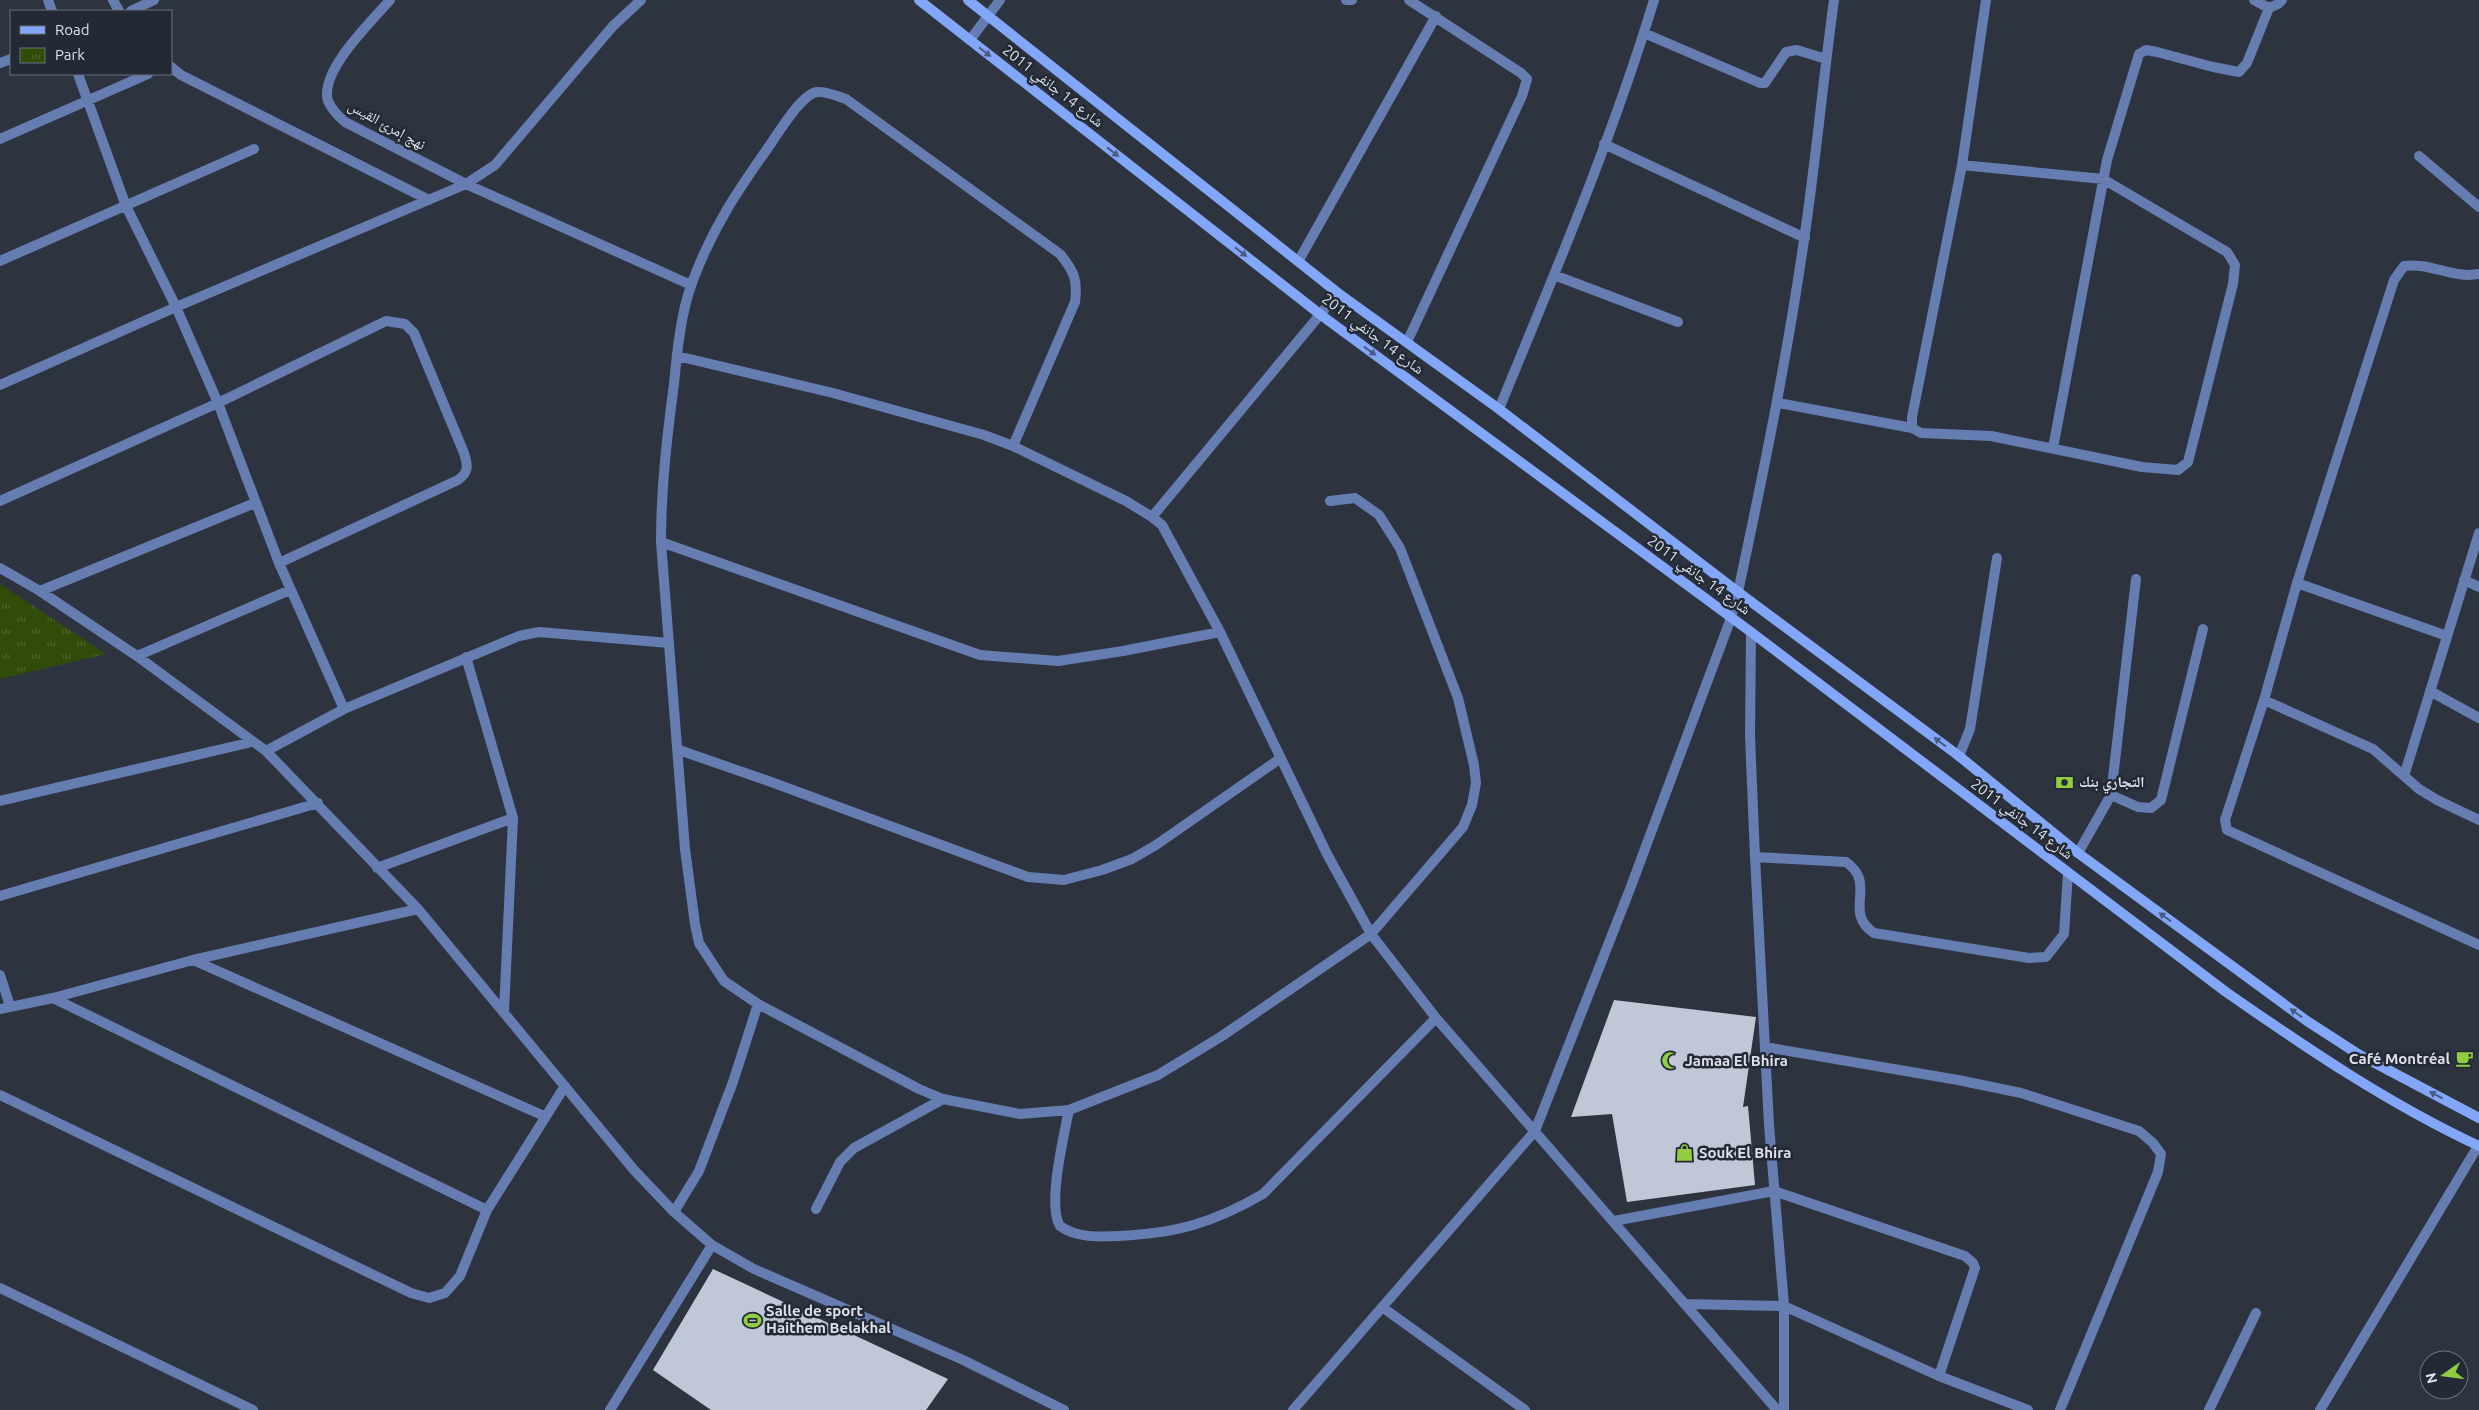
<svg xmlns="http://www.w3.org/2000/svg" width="2479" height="1410" viewBox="0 0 2479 1410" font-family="Ubuntu,'Noto Naskh Arabic',sans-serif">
<defs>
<pattern id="park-tufts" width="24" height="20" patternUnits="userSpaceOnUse" patternTransform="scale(1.25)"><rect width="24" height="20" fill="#314c08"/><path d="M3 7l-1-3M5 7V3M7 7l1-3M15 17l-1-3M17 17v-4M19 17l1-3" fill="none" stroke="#4e662c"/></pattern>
</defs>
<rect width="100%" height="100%" fill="#2d333f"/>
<path fill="url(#park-tufts)" d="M0,584l106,70 -106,25z"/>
<path fill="#c0c8d8" d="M1614,1000l142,17 -13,90 5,-1 7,79 -128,17 -15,-88 -41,3z
M713,1269l235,110 -22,31h-215l-58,-40z"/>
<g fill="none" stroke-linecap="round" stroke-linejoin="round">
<path stroke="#667db1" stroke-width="10" d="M816,1209l24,-47 14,-14 89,-49
M1614,1221l160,-30"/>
<path stroke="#667db1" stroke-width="10" d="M48,0l4,11
M113,0l6,11
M390,0c-18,21 -71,71 -62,101 4,9 10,15 17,21l121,62 225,101
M1346,0h6
M2254,0l15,8 9,-4 4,-4
M131,11l23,-11
M1644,33l116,50h5l21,-31 11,-2 29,9
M970,40l30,-40
M0,63l11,-4
M171,67l10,8 248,125
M78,74l48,132 50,101 42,96 61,160 65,146
M0,139l148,-65
M1604,144l201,94
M2419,156l60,51
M1962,165l141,14 124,73 8,13 -2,19 -45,178 -10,8 -36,-3 -151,-31 -70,-3 -9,-5v-11l50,-252 24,-165
M1299,260l137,-244
M0,261l254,-112
M2479,274c-26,5 -49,-12 -75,-8l-10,14 -97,303 -33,117 -39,120 2,10 252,115
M1554,275l124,47
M1407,342l115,-246 5,-17 -6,-6 -112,-73
M677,356l156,37 151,42 29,11 113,55 26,16 10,8 58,107 107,222 44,80 65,84 341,392
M0,385l176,-78 290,-123 29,-19 118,-139 28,-26
M1778,403l134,25
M1499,409c55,-134 113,-270 155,-409
M1013,446l62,-144c3,-22 -1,-31 -15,-48l-214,-155c-10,-3 -19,-8 -29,-7 -15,2 -37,38 -45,50 -34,48 -60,86 -80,141 -11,29 -15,69 -18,101 -7,53 -13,104 -13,158l24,307 10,75 4,19 25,38 34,23 161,85 24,10 77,15 49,-4 89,-35 64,-39 149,-102 92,-107 9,-22 4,-22 -2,-18 -16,-67 -58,-150 -21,-33 -24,-17 -25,3
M2053,448l54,-288 32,-106 7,-4 11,2 56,15 26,5 8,-9 22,-55
M0,501l218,-98 168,-82 19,3 9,9 50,120c4,13 5,19 -6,27l-179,83
M1152,517l186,-224
M661,542l319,113 78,6 65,-10 97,-19
M0,568l40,23 97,65 129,95 152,158 216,261 40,42 38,33 42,24 207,90 103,51
M2464,580l15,7
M2297,583l150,53
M40,591l215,-88
M1751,632l-1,104 5,121 14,268 15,181v104
M137,656l153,-66
M466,657l47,161 -9,194
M2430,691l49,27
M2264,700l109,49 46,40 18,11 42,20
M679,750l95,33 254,94 36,3 38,-10 30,-11 24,-14 125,-87
M266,751l78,-42 175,-73 20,-4 130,11
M1959,756l11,-27 27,-171
M2404,776l75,-243
M2111,795l27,12 13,1 10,-8 42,-171
M0,801l252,-59
M2078,853l33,-58 25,-216
M1755,857l91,5c32,22 -4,50 28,71l155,25 17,-1 18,-23 4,-61
M377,868l136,-50
M0,896l318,-93
M193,960l351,156
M0,975l10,31
M53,998l434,212
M0,1009l53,-11 140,-38 225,-51
M1765,1047l193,33 63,13 118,38 14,12 8,11 -3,18 -98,238
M0,1095l411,198 18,5 16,-5 15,-17 27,-66 78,-124
M1069,1110c-5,25 -22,96 -9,116 16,12 40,11 59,10 58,-3 94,-13 144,-42l173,-176
M1774,1191l191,65 8,7 2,5 -36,108
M674,1212l25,-41 34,-89 25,-78
M0,1288l253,122
M1685,1304l99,2 155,70 89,34
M1382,1307l143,103
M610,1410l102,-165
M1293,1410l242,-279 95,-242 101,-271 7,-26c25,-117 49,-234 66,-352 12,-80 19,-160 30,-240
M2209,1410l47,-97
M2320,1410l158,-264"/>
<path stroke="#82a7f9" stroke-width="10" d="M919,0l402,315 430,317 475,360c82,57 163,112 253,154
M968,0l370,293 161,116 239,183 221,164 119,97 229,168 51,33 121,64"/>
</g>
<defs><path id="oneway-solid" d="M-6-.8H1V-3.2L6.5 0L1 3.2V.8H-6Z" transform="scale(1.25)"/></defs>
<g fill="#495b83">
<use href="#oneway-solid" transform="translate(985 52) rotate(38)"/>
<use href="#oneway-solid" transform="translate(1113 152) rotate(38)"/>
<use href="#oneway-solid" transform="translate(1241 252) rotate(38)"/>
<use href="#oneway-solid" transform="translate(1370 351) rotate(36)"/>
<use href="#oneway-solid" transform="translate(1940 742) rotate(-143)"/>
<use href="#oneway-solid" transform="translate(2165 917) rotate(-144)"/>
<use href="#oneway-solid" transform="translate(2296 1013) rotate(-144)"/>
<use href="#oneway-solid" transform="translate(2436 1095) rotate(-153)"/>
</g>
<defs>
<symbol id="bank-bare" viewBox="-9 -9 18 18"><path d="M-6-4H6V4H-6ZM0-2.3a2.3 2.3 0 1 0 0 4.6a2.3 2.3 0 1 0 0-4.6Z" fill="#91cd40" stroke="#232935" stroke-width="2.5" paint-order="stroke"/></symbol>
<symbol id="cafe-bare" viewBox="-9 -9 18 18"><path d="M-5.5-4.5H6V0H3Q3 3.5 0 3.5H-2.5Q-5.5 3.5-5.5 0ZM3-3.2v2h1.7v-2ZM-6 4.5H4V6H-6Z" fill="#91cd40" stroke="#232935" stroke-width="2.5" paint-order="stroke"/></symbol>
<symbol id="mosque-bare" viewBox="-9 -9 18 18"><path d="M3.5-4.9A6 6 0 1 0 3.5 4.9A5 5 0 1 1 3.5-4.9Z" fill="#91cd40" stroke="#232935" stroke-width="2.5" paint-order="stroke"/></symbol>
<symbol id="shop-bare" viewBox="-9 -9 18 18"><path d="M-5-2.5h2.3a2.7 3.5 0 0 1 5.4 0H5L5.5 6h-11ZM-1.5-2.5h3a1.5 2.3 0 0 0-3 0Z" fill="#91cd40" stroke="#232935" stroke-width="2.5" paint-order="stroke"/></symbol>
<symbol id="stadium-bare" viewBox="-9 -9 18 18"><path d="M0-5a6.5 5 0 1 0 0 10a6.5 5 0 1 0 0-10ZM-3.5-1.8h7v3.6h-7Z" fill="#91cd40" stroke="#232935" stroke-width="2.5" paint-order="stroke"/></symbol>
</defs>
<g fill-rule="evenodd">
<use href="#bank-bare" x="2052" y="770" width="25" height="25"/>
<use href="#cafe-bare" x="2452" y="1046" width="25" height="25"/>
<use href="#mosque-bare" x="1658" y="1048" width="25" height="25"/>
<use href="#shop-bare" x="1672" y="1140" width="25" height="25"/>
<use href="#stadium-bare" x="740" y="1308" width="25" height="25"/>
</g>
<g text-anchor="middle" stroke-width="5" stroke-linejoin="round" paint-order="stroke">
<g font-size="15" fill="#dde1e9" stroke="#232935">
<text transform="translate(1053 86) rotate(38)" y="5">شارع 14 جانفي 2011</text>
<text transform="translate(387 125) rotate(29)" y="5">نهج إمرئ القيس</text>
<text transform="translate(1373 334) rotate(37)" y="5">شارع 14 جانفي 2011</text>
<text transform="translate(1699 575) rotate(36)" y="5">شارع 14 جانفي 2011</text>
<text transform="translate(2022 819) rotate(37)" y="5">شارع 14 جانفي 2011</text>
</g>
<g font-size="15" font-weight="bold" fill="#dde1e9" stroke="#232935" text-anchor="start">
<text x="2079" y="787">التجاري بنك</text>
<text x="2450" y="1064" text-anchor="end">Café Montréal</text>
<text x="1685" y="1066">Jamaa El Bhira</text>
<text x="1699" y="1158">Souk El Bhira</text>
<text x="766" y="1316">Salle de sport<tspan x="766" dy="17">Haithem Belakhal</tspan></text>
</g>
</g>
<rect x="10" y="10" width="162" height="65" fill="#232935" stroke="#6d737d"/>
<rect x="20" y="26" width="25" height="8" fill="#82a7f9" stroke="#6d737d"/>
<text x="55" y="35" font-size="15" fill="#dde1e9">Road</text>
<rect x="20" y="48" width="25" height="15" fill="url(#park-tufts)" stroke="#6d737d"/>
<text x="55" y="60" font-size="15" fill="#dde1e9">Park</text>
<g transform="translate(2444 1375) rotate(256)"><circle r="24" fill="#232935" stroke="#6d737d"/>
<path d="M0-4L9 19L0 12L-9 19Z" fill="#91cd40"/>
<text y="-8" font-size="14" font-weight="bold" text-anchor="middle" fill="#dde1e9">N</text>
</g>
</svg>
